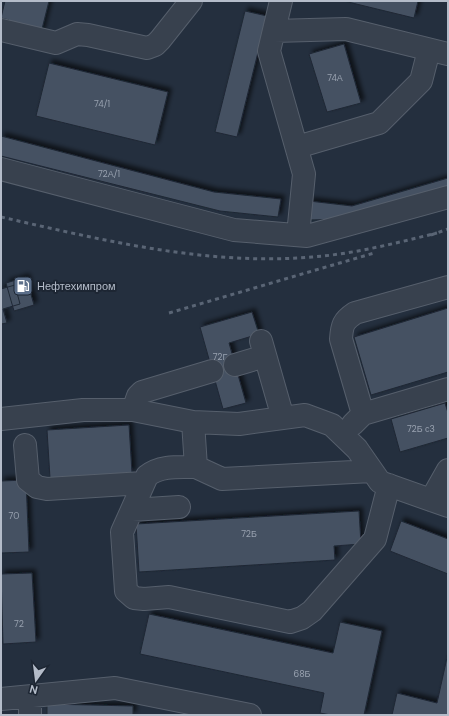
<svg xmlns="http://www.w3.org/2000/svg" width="449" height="716" viewBox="0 0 449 716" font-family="'DM Sans',sans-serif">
<defs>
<filter id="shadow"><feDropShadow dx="3.5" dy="-3.5" stdDeviation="2" flood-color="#0009"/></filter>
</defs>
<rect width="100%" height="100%" fill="#242f3e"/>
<path fill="#455162" stroke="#1f2835" filter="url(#shadow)" d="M5,1h44l-8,32 -33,-8 1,-5 -8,-2z
M344,1h74l-4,17z
M245,11l22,5 -30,121 -22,-5z
M344,44l17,59 -34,9 -18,-58z
M49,63l119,29 -13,53 -119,-29z
M1,136l213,56 67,7 -3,18 -58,-6 -219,-55z
M448,178v17l-87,24 -54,1 2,-19 43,5z
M26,277l8,28 -20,6 -8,-28z
M15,285l5,19 -17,5 4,14 -6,1v-35z
M448,308v64l-77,23 -17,-58z
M252,312l7,22 -30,9 17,60 -23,6 -23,-82z
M445,403l3,10v25l-48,14 -9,-33z
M129,425l3,48 -82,5 -3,-48z
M26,480l3,72 -28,1v-72z
M359,511l2,33 -27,2 1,14 -196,12 -3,-48z
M401,521l47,18v35l-58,-23z
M32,573l4,69 -33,2 -2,-70z
M149,614l184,39 7,-31 42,9 -18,84h-33l-11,-2 4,-20 -184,-39z
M448,653v62h-56l5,-22 40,10z
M47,704l86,2v9h-86z"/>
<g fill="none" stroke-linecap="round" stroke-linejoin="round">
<defs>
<path id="minor" d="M281,1l-12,50 35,123 -6,61
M1,30l55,13 21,-9 11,1 59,13 8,-3 5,-5 31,-39
M274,31l72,-2 102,25
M297,147l82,-24 42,-42 8,-31
M1,169l233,61 73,6 141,-39
M261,341l22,77
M235,365l30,-9
M133,410l5,-14 4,-4 70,-21
M363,414l-22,-75c1,-14 2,-18 14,-26l93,-26
M1,419l82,-9h50l60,12 46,2 66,-9 27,10 25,24 23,33 68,24
M193,422l3,45c-16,0 -36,-2 -49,9l-25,56 4,59 8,7 10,1 25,-2 121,25 12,-4 10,-7 63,-72 14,-54
M353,424l10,-10 85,-25
M25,445l3,35 9,7 10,2 96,-6
M196,467l26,12 150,-8
M431,500l17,-30
M132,510l47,-3
M1,699l114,-11 135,27
M30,715v-18"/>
</defs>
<use href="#minor" stroke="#565f6c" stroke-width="24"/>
<use href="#minor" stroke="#38414e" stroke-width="22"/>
<path stroke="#5a6575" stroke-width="3" stroke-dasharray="4 4" stroke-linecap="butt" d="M1,217c101,23 206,49 311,40 42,-3 84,-14 125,-24
M431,235l17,-6
M169,313l205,-60"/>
</g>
<defs>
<symbol id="fuel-square" viewBox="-11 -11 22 22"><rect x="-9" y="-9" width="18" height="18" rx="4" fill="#5c6f8a" stroke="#1d2633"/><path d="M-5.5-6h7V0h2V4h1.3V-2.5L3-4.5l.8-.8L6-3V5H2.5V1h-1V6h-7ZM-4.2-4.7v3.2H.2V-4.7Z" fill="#fff"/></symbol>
</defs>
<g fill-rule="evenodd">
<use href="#fuel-square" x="12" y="275" width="22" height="22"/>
</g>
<g text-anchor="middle" stroke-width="4" stroke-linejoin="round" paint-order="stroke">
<g font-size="9" fill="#98a1af">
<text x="335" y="81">74А</text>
<text x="102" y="107">74/1</text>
<text x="109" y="177">72А/1</text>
<text x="220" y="360">72Г</text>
<text x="421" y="432">72Б с3</text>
<text x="14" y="519">70</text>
<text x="249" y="537">72Б</text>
<text x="19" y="627">72</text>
<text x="302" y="677">68Б</text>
</g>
<g font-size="11" fill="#b4bcc9" stroke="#1d2633" text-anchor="start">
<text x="37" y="290">Нефтехимпром</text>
</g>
</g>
<rect width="449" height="716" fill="none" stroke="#b4bcc9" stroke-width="4"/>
<g transform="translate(36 680) rotate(194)" stroke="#1d2633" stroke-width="3" paint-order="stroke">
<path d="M0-3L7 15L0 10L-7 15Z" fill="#b4bcc9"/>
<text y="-6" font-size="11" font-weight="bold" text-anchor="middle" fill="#b4bcc9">N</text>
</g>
</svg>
